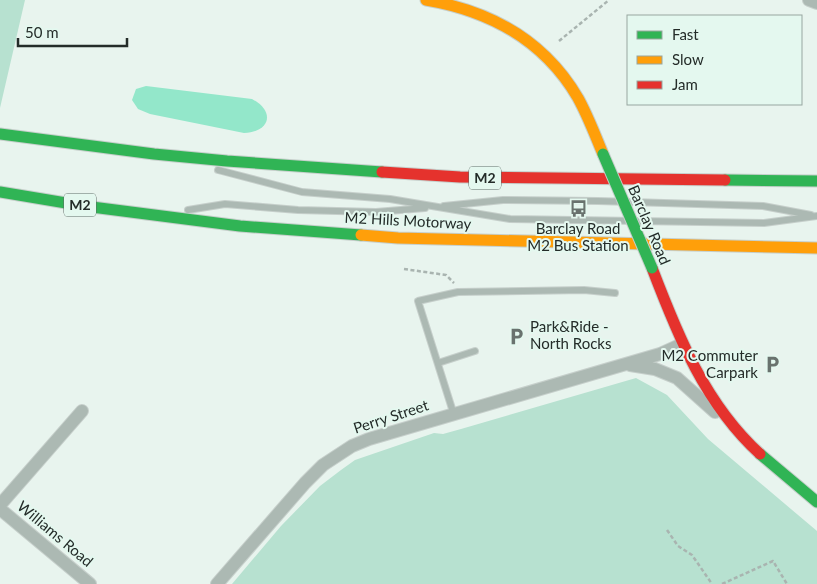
<svg xmlns="http://www.w3.org/2000/svg" width="817" height="584" viewBox="0 0 817 584" font-family="Lato,sans-serif">
<rect width="100%" height="100%" fill="#e8f4ee"/>
<path fill="#b7e1d0" d="M0,0h25l-25,108z
M636,378l31,17 41,44 109,92v53h-585l49,-58 39,-40 21,-16 14,-10 79,-27 9,1 18,-5z"/>
<path fill="#93e7ca" d="M146,86l106,13c23,12 19,33 -8,34l-94,-19 -12,-5 -6,-9 4,-11z"/>
<g fill="none" stroke-linecap="round" stroke-linejoin="round">
<defs>
<path id="lane" d="M218,170l84,22 88,7 120,20 254,4 53,-7
M444,206l59,-6 95,1 165,5 48,9
M188,210l37,-6 73,6 78,2 49,-4
M438,363l37,-12
M454,415l-36,-114 40,-9 126,-2 31,3"/>
<path id="street" d="M809,0l8,3
M630,365l25,4 22,9 38,34
M0,505l82,-94
M0,509l90,75
M217,584l88,-101 18,-18 29,-19 17,-7 291,-85 22,-10"/>
<path id="fast" d="M0,134l154,20 73,7 155,11
M725,180l92,1
M0,192l84,14 156,20 121,9
M760,454l57,48"/>
<path id="slow" d="M426,0c65,11 118,40 152,98 10,18 17,37 25,56
M361,235l37,3 419,10"/>
<path id="jam" d="M382,172l78,5 265,3
M652,268c26,68 53,136 108,186"/>
</defs>
<use href="#lane" stroke="#c6cfcb" stroke-width="8"/>
<use href="#street" stroke="#c6cfcb" stroke-width="14"/>
<use href="#fast" stroke="#c6cfcb" stroke-width="13"/>
<use href="#slow" stroke="#c6cfcb" stroke-width="13"/>
<use href="#jam" stroke="#c6cfcb" stroke-width="13"/>
<path stroke="#a9b4b0" stroke-width="2.5" stroke-dasharray="4 2.5" stroke-linecap="butt" d="M559,41l50,-41
M404,269l42,6 8,8
M667,530l11,16 14,9 20,29
M722,584l51,-23 14,23"/>
<use href="#lane" stroke="#acb9b3" stroke-width="6"/>
<use href="#street" stroke="#acb9b3" stroke-width="12"/>
<use href="#fast" stroke="#30b455" stroke-width="11"/>
<use href="#slow" stroke="#ff9f0a" stroke-width="11"/>
<use href="#jam" stroke="#e5322d" stroke-width="11"/>
<defs>
<path id="fast-bridge" d="M603,154l49,114"/>
</defs>
<use href="#fast-bridge" stroke="#c6cfcb" stroke-width="13" stroke-linecap="butt"/>
<use href="#fast-bridge" stroke="#30b455" stroke-width="11"/>
</g>
<defs>
<symbol id="bus-bare" viewBox="-9 -9 18 18"><path d="M-5-6H5V4H4V6H2V4H-2V6H-4V4H-5ZM-3.5-4V0h7V-4ZM-3.5 1.2v1.5H-2V1.2ZM2 1.2v1.5H3.5V1.2Z" fill="#69726e" stroke="#e4f8ef" stroke-width="2.5" paint-order="stroke"/></symbol>
<symbol id="parking-bare" viewBox="-9 -9 18 18"><path d="M-3.5-5.5H1a3.5 3.5 0 0 1 0 7H-1V5.5H-3.5ZM-1-3.4V-.6H.8a1.4 1.4 0 0 0 0-2.8Z" fill="#69726e" stroke="#e4f8ef" stroke-width="2.5" paint-order="stroke"/></symbol>
</defs>
<g fill-rule="evenodd">
<use href="#bus-bare" x="566" y="196" width="25" height="25"/>
<use href="#parking-bare" x="504" y="324" width="25" height="25"/>
<use href="#parking-bare" x="760" y="352" width="25" height="25"/>
</g>
<g text-anchor="middle" stroke-width="4" stroke-linejoin="round" paint-order="stroke">
<g fill="#e4f8ef" stroke="#5e6964" stroke-width="1">
<rect x="469" y="166.5" width="32" height="23" rx="4"/>
<rect x="64" y="193.5" width="32" height="23" rx="4"/>
</g>
<g font-size="14" font-weight="bold" fill="#242c29">
<text x="485" y="183">M2</text>
<text x="80" y="210">M2</text>
</g>
<g font-size="15" fill="#242c29" stroke="#e4f8ef">
<text transform="translate(408 221) rotate(3)" y="5">M2 Hills Motorway</text>
<text transform="translate(649 225) rotate(67)" y="5">Barclay Road</text>
<text transform="translate(391 417) rotate(-18)" y="5">Perry Street</text>
<text transform="translate(55 534) rotate(40)" y="5">Williams Road</text>
</g>
<g font-size="15" fill="#242c29" stroke="#e4f8ef">
<text x="578" y="234">Barclay Road<tspan x="578" dy="17">M2 Bus Station</tspan></text>
<text x="530" y="332" text-anchor="start">Park&amp;Ride -<tspan x="530" dy="17">North Rocks</tspan></text>
<text x="758" y="361" text-anchor="end">M2 Commuter<tspan x="758" dy="17">Carpark</tspan></text>
</g>
</g>
<rect x="627" y="15" width="175" height="90" fill="#e4f8ef" stroke="#97a6a0"/>
<rect x="637" y="31" width="25" height="8" fill="#30b455" stroke="#97a6a0"/>
<text x="672" y="40" font-size="15" fill="#242c29">Fast</text>
<rect x="637" y="56" width="25" height="8" fill="#ff9f0a" stroke="#97a6a0"/>
<text x="672" y="65" font-size="15" fill="#242c29">Slow</text>
<rect x="637" y="81" width="25" height="8" fill="#e5322d" stroke="#97a6a0"/>
<text x="672" y="90" font-size="15" fill="#242c29">Jam</text>
<path d="M18 38v8h109v-8" fill="none" stroke="#242c29" stroke-width="2.5"/>
<text x="25" y="38" font-size="15" fill="#242c29" stroke="#e4f8ef" stroke-width="4" paint-order="stroke">50 m</text>
</svg>
